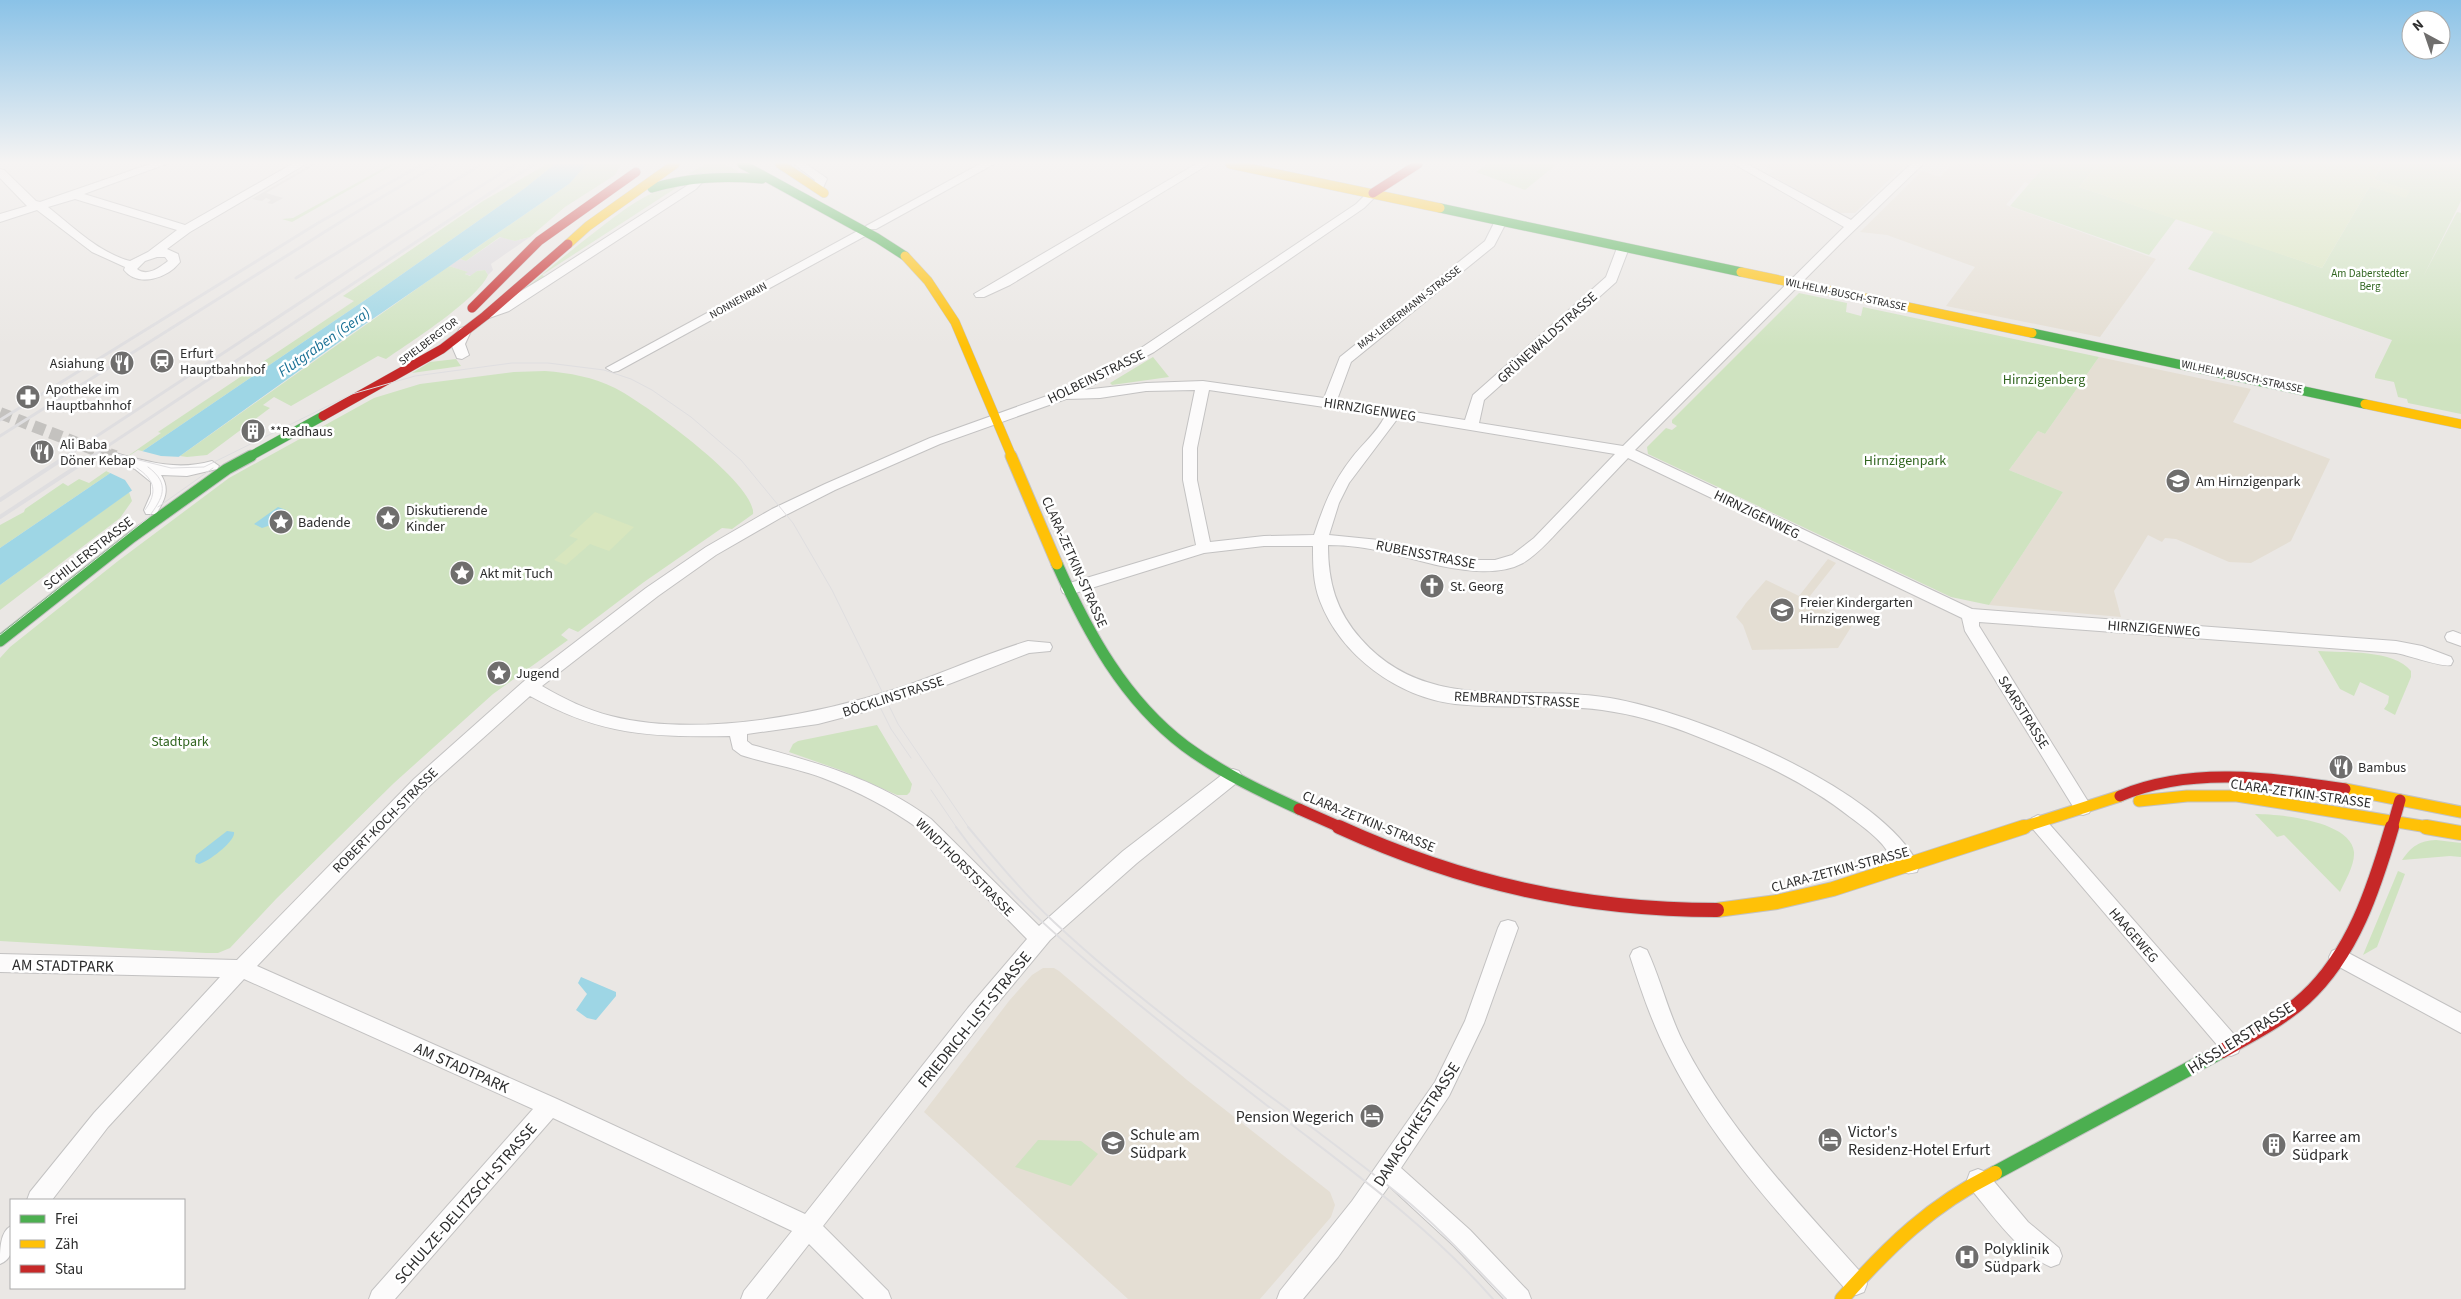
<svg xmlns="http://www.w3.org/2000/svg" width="2461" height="1299" viewBox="0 0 2461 1299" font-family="'Source Sans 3',sans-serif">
<rect width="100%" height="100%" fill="#eae7e4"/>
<path fill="#dbd8db" d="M501,237l14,4 15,-4 -39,27 2,6 -5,5 -3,-5 -8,1 -6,5 -6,-2 2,-2 -18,-6 11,-7 6,2z"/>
<path fill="#e4ded3" d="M1760,164h145l-50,49h-16l-70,-39 5,-3z
M1953,164h75l14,4 -13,16 -4,-2 -19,23 150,54 -56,78 -154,-31 29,-39 -88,-32 -27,-3 62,-61 18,6z
M2099,357l152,32 -18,33 97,37 -39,82 -40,22 -22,-1 -53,-23 -11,-1 -3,4 -14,-7 -34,56 7,26 -132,-12 74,-113 -54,-22 29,-39 7,3z
M1828,559l8,4 -30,38 47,23 -15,24 -86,2 -9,-25 -7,-8 10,-14 20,-23 33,16z
M1043,968h11l5,3 128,109 143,112 5,13 -4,12 -71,82h-132l-204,-187 85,-111 23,-26z"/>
<path fill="#cfe3c0" d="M391,164h4l-103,58 -10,-3 11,-1z
M547,164h8l-30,24 -154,108 -371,252v-23l24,-13 1,-3 38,-26 5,3 11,-7 10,4 72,-50 -3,-1 196,-131 -11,-5 140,-95z
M587,164h34l-6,11 -50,32 -35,30 -15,4 -15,-4 -34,24 -6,-2 109,-75z
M706,164h18l14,7 -1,3h-49z
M1487,164h70l-32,26 -49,-18z
M2028,164h70l-19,23 97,32 -27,36 -139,-49 32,-37z
M2383,164h78v37l-38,76 34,-65 4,1v201l-53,-11 -1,-4 -9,-2 -4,-15 -19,-4v-3l17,-35 -204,-71 26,-38 108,37 48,-82 36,11 3,-6 -35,-12z
M680,183l-1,3 -137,89 6,3 -37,23c29,-25 59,-50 89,-73 26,-20 48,-37 80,-45z
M449,266l19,6 -3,2 5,2 7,-5 8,-1 3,5c-11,25 -79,68 -102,84l-8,-3 -87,50 -17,-9 -11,8 7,3 -63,47 -20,2 -7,-1z
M1799,293l48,10 -1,9 15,4 2,-9 236,50 -54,77 -7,-3 -29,39 54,22 -74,113 -38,-8 -303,-143 -1,-7 19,-19 6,2 5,-4 -5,-3v-3z
M1153,357l16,20 -57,8 -2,-2z
M456,359l5,7 -49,7 18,-11z
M545,371c25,2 48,6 70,17 28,14 142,96 138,126l-21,15 -10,-1 -78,54 -66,50 -9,-4 -8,7 7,5 -75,54 -99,89 -118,116 -46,49 -12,5h-12l-206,-12v-283l10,-11 108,-86 111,-83 145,-80 46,-14 94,-12z
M129,492l3,9 -12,17 -120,92v-25z
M2318,651c26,2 76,-2 93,20v6l-16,38 -11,-6 4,-6 1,-7 -29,-14 -6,14 -14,-7z
M877,725l35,59 -2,8 -3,3h-10l-54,-24 -54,-19 4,-8 5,-3z
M2255,814c25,0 96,7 99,38 1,13 -9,29 -14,40l-56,-57 -7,2z
M2436,840l25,3v14l-11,-1 -48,4c10,-14 17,-19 34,-20z
M2398,871l7,3 -28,73 -14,8z
M1038,1140l43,1 17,13 -27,32 -56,-19z"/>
<path fill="#d8e6be" d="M2098,164h284l-8,15 36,12 -4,7 -36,-12 -48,82 -243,-81z
M595,512l39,15 -25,24 -19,-7 -24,21 -12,-5 24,-21 -9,-3z"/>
<path fill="#dad7d4" d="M312,164h4l-50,29 17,5 -11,6 -5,-1 4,-3 -5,-2 -4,3 -10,-2z"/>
<path fill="#9ed6e5" d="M555,164h32l-18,20 -227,156 -342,245v-37l371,-252 154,-108z
M278,507l8,3 -3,3 1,4 -7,6 -15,5 -8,-4z
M227,831l7,1c2,9 -26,30 -35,32l-4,-2 1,-7z
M581,977l35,15v4l-20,24 -9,-2 -11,-8 11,-16 -9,-11z"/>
<path fill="#eae7e4" d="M138,450l23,6 21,1 -49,35 -8,-12 -19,-9z"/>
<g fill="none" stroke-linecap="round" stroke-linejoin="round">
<path stroke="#c4c2bf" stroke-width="12" stroke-dasharray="12 6" stroke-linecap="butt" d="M0,413l113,44"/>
<path stroke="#c4c2bf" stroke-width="16" stroke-dasharray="16 8" stroke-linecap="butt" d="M109,456l6,2"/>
<defs>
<path id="street" d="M150,164h16l-82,30 101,31 107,-61h14l-116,68 -23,17 11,5 2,8c-12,16 -42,26 -56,8l1,-3 -33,-15 -55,-42 -37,12v-8l27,-8 -27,-28v-9l4,1 32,31 4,1zM75,199l102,31 -29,22 -18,9c-31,-8 -58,-35 -82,-54zM157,257h8l3,4c-9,7 -21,16 -31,8l8,-8z
M794,164h12l19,13 2,2 -5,11h-8l-2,-2 3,-8z
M980,164h14l-118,65h-8l-2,-3z
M1196,164h13l-199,121 -26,12h-8l-2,-3z
M1734,164h13l104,56 60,-56h12l-82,79 -206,207 337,159 424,32 26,5 29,11 2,4 -2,4c-8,3 -43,-10 -55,-12l-417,-31v4l110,177 3,5 -3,5 -6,2 -6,-2 -112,-182 -3,-13 -334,-160c-20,21 -40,42 -60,63 -14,14 -28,32 -45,42 -24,13 -57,8 -82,3 -40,-9 -71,-21 -113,-21 0,37 8,66 33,94 67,76 162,44 249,59 83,14 271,89 309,168l-2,6c-6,1 -10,3 -14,-1 -9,-8 -14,-19 -21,-27 -9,-10 -21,-19 -32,-27 -48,-38 -107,-63 -164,-85 -26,-10 -55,-18 -84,-22 -48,-6 -98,-1 -147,-6 -57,-7 -114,-48 -135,-103 -7,-18 -7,-36 -7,-55h-49l-60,7 -135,42 -6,-2 -2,-4 2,-4 133,-40 -13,-65v-32l12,-58 -49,1 -46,7 -34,1 -126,45 -105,46 -53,27 -66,38 -58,41 -116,90c22,13 45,24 69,30 86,22 206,-1 288,-28 44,-15 86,-34 129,-47l22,2 2,4 -2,4 -21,2 -80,31 -89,29 -42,11 -71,10v7l5,4c63,17 126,34 179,74l108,107 84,-75 104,-80 6,-2 6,2 3,5 -3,5 -102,82 -87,77 -68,82 -159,204 65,65 3,8h-27l-55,-55 -43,55h-25l3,-8 48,-60 -239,-113 -158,181h-26l3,-8 161,-182 -289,-130 -136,148 -56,73h-25l3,-8 64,-79 126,-136 -220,-5v-18l237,6 177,-181 109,-97 123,-94 60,-41 66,-38 53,-25 105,-46 128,-46 50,-25 36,-21 124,-83 88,-59 13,-13h8l2,2 -15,15 -210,144 -71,38 63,-7 57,-2 121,17 16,-41 145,-116 10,-20 6,-4 6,4 -13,25 -143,116 -14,38 128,20 8,-25 133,-118 11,-29 6,-4 6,4 -13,34 -132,118 -5,23 144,23 221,-219zM1209,390l176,26c-8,17 -23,28 -34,43 -18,23 -28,48 -37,76l-50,1 -54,6 -13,-62v-32zM1398,418l217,36 -81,84 -22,17 -17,5h-23l-32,-5 -51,-14 -60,-6 10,-32 10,-20zM530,696c72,40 120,41 200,40l3,13 8,6c27,9 56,13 82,23 34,13 67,30 96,51l108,110 -59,69 -163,206 -248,-115 -300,-133 169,-177z
M701,174l6,3 -11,12 -187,122 -20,7 -6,-4 63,-38 142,-91 9,-10z
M863,228l4,1 2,3 -2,3 -249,136 -5,1 -7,-4z
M465,327l6,4 -6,13 4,11 -7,4 -5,-1 -6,-14 9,-16z
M115,453c34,9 62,18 97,8l7,5 -2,3 -30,7 -26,-1c9,14 4,25 -5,39h-10l-2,-4 7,-16v-12l-16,-13 -25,-8 -2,-3z
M2453,631l8,3v12l-14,-5 -2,-4 2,-4z
M2038,815l6,3 194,221 3,7 -3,7 -7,3 -7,-3 -192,-225 -3,-5 3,-5z
M1508,920l7,2 3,6 -34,95 -35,73 -48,72 69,62 58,61 3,8h-27l-50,-53 -65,-60 -51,71 -35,42h-26l3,-8 72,-90 83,-119 30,-61 33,-93 3,-6z
M1640,947l7,3c14,30 21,62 36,92 45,88 116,161 181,234l3,8 -3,8 -8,3 -8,-3c-65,-74 -135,-148 -179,-236 -17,-33 -28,-66 -39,-100l3,-6z
M2339,948l122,65v20l-129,-70 -3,-6 3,-6z
M1978,1169l8,3 42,50 31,26 3,8 -3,8 -8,3c-32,-13 -59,-53 -81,-79l-3,-8 3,-8z
M11,1226c1,15 5,32 -11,38 0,-15 0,-32 11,-38z"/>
<path id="fast-far2" d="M742,164l135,74 28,18
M652,188c37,-11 72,-12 110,-9
M1440,208l301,64
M2032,333l333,71
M249,457l74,-41"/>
<path id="fast-far1" d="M1057,564c31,69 67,136 128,182 35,26 75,45 114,63
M0,641l132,-104 95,-68 24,-13"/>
<path id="fast" d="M1995,1173l227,-122"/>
<path id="slow-far2" d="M780,164l44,29
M1230,164l210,44
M568,244l20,-18 87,-62
M905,256l23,25 27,41 57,135
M1741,272l291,61
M2365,404l96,20"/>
<path id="slow-far1" d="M1011,456l46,108
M2345,789l116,23
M2139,801l48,-5h50l197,32
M2020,828l100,-32"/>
<path id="slow" d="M2426,827l35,6
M1717,910l60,-8 56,-13 191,-62
M1842,1299c47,-53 89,-94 153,-126"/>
<path id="jam-far2" d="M1373,193l45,-29
M472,308l67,-67 97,-69
M323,416l119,-67 43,-33 83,-72"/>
<path id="jam-far1" d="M2120,796c72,-30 150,-18 225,-7
M1299,809l43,19
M2392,828l8,-28"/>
<path id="jam" d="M1339,827c123,56 243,83 378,83
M2222,1051c29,-16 59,-31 83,-53 48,-44 69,-110 87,-171"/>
</defs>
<use href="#street" stroke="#c3c2c2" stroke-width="2"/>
<use href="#fast-far2" stroke="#c3c2c2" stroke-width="10"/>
<use href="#fast-far1" stroke="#c3c2c2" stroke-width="13"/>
<use href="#fast" stroke="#c3c2c2" stroke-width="16"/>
<use href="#slow-far2" stroke="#c3c2c2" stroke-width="10"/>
<use href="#slow-far1" stroke="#c3c2c2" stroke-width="13"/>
<use href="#slow" stroke="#c3c2c2" stroke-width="16"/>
<use href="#jam-far2" stroke="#c3c2c2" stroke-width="10"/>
<use href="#jam-far1" stroke="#c3c2c2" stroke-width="13"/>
<use href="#jam" stroke="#c3c2c2" stroke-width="16"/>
<use href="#street" fill="#fcfbfb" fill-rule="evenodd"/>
<use href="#fast-far2" stroke="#4caf50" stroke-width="9"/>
<use href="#fast-far1" stroke="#4caf50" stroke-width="11"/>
<use href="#fast" stroke="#4caf50" stroke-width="14"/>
<use href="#slow-far2" stroke="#ffc107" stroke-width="9"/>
<use href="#slow-far1" stroke="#ffc107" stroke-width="11"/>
<use href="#slow" stroke="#ffc107" stroke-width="14"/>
<use href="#jam-far2" stroke="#c62828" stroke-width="9"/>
<use href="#jam-far1" stroke="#c62828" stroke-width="11"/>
<use href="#jam" stroke="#c62828" stroke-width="14"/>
<path stroke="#dfdee0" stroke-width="1" d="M119,455l52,13 33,-1 148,-73 63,-18 97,-13h36l56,7 27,9 21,11 39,27 50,43 52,63 39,67 66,134 71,104
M137,468c18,12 21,24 8,42
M158,507l55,-39
M0,635l148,-117c15,-20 23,-34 0,-51
M879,705l12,24 20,29
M931,790l26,38"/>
<path stroke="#dfdee0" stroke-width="2" d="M956,827c37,52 86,96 134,137 68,58 139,112 210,167 68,52 136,103 193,168
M968,827c28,33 55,66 86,95 108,101 232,182 347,274 38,31 71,68 105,103"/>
<path stroke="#dfdee0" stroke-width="3" d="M296,278l186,-114
M0,420l318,-197 105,-59
M0,436l350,-220 88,-52
M65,457l338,-222 113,-71
M91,457l443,-293"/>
<path stroke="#dfdee0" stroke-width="4" d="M0,500l67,-44
M0,517l93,-61"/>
</g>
<linearGradient id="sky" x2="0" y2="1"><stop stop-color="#8ac2e7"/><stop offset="0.47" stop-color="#f6f4f3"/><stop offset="1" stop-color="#f6f4f3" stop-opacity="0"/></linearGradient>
<rect width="2461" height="346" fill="url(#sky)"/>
<defs>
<symbol id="station-disc" viewBox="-11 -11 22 22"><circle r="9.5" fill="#6f6e6d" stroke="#fff"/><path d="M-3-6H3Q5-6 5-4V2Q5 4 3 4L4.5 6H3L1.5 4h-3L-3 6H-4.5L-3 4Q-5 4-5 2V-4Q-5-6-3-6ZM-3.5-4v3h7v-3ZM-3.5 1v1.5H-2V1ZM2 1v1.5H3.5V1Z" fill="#fff"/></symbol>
<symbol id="restaurant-disc" viewBox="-11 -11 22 22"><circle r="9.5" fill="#6f6e6d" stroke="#fff"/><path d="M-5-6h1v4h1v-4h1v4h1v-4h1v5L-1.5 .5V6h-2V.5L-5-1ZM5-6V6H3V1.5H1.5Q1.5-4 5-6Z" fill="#fff"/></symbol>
<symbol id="pharmacy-disc" viewBox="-11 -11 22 22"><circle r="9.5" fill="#6f6e6d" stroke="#fff"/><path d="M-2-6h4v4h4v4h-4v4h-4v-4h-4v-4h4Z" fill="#fff"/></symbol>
<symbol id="building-disc" viewBox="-11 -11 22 22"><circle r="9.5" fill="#6f6e6d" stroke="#fff"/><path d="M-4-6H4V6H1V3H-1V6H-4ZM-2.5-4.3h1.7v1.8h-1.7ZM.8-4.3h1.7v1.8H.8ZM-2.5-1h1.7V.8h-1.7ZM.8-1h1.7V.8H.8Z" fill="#fff"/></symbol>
<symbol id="school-disc" viewBox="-11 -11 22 22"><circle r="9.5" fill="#6f6e6d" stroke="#fff"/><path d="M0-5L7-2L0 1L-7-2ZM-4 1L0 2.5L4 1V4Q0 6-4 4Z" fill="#fff"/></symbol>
<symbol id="sight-disc" viewBox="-11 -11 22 22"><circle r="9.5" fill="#6f6e6d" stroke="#fff"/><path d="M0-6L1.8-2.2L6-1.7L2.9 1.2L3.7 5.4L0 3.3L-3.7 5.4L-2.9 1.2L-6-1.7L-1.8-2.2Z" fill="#fff"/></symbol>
<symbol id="church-disc" viewBox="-11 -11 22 22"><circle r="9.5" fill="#6f6e6d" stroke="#fff"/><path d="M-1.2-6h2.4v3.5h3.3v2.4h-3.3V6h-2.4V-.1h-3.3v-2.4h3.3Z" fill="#fff"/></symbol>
<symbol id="hotel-disc" viewBox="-11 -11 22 22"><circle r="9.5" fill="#6f6e6d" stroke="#fff"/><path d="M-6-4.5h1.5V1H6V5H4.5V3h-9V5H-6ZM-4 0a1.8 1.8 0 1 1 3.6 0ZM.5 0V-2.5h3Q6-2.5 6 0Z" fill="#fff"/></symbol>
<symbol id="hospital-disc" viewBox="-11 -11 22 22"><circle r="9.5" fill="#6f6e6d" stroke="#fff"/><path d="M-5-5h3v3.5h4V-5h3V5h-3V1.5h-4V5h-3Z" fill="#fff"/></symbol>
</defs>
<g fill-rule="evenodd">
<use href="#station-disc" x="148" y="347" width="28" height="28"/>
<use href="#restaurant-disc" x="108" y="349" width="28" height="28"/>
<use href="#pharmacy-disc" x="14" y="383" width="28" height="28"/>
<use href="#building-disc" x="239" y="417" width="28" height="28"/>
<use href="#restaurant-disc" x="28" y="438" width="28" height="28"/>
<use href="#school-disc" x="2164" y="467" width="28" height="28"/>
<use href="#sight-disc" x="374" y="504" width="28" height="28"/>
<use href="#sight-disc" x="267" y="508" width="28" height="28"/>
<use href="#sight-disc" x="448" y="559" width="28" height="28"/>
<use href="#church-disc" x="1418" y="572" width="28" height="28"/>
<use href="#school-disc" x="1768" y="596" width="28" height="28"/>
<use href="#sight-disc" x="485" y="659" width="28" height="28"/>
<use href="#restaurant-disc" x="2327" y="753" width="28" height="28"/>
<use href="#hotel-disc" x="1358" y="1102" width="28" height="28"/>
<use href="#hotel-disc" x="1816" y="1126" width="28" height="28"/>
<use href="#school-disc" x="1099" y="1129" width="28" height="28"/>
<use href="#building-disc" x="2260" y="1131" width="28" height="28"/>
<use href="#hospital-disc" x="1953" y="1243" width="28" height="28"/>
</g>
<g text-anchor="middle" stroke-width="5" stroke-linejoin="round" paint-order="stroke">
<g font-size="11" fill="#326621" stroke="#fff">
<text x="2370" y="277">Am Daberstedter<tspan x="2370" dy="13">Berg</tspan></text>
</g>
<g font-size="11" fill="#2d2d2d" stroke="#fff">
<text transform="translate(1846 294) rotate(12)" y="4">WILHELM-BUSCH-STRASSE</text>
<text transform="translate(738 300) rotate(-29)" y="4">NONNENRAIN</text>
<text transform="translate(1409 307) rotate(-38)" y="4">MAX-LIEBERMANN-STRASSE</text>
<text transform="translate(428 341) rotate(-37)" y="4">SPIELBERGTOR</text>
<text transform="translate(2242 376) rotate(12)" y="4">WILHELM-BUSCH-STRASSE</text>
</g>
<g font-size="14" fill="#2d2d2d" stroke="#fff">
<text transform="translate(1547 337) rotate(-42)" y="5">GRÜNEWALDSTRASSE</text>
<text transform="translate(1096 376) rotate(-26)" y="5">HOLBEINSTRASSE</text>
<text transform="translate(1370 409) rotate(9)" y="5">HIRNZIGENWEG</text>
<text transform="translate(1757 514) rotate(26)" y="5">HIRNZIGENWEG</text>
<text transform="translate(88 553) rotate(-38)" y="5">SCHILLERSTRASSE</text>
<text transform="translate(1426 554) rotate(11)" y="5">RUBENSSTRASSE</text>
<text transform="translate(1075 562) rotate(66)" y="5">CLARA-ZETKIN-STRASSE</text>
<text transform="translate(2154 628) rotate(4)" y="5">HIRNZIGENWEG</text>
<text transform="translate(893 696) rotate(-18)" y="5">BÖCKLINSTRASSE</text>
<text transform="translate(1517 699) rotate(3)" y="5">REMBRANDTSTRASSE</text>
<text transform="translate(2024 712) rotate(58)" y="5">SAARSTRASSE</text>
<text transform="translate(2301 793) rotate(8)" y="5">CLARA-ZETKIN-STRASSE</text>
<text transform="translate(385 820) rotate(-45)" y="5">ROBERT-KOCH-STRASSE</text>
<text transform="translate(1369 821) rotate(22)" y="5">CLARA-ZETKIN-STRASSE</text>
<text transform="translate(965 867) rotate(45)" y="5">WINDTHORSTSTRASSE</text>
<text transform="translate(1840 869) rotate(-15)" y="5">CLARA-ZETKIN-STRASSE</text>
<text transform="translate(2134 935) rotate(49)" y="5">HAAGEWEG</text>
</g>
<g font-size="14" fill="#2d2d2d" stroke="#fff" text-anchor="start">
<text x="180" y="358">Erfurt<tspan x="180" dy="16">Hauptbahnhof</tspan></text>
<text x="104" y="368" text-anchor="end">Asiahung</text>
<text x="46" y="394">Apotheke im<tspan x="46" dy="16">Hauptbahnhof</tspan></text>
<text x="270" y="436">**Radhaus</text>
<text x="60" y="449">Ali Baba<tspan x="60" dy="16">Döner Kebap</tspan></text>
<text x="2196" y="486">Am Hirnzigenpark</text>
<text x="406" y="515">Diskutierende<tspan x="406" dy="16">Kinder</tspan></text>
<text x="298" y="527">Badende</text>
<text x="480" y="578">Akt mit Tuch</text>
<text x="1450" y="591">St. Georg</text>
<text x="1800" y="607">Freier Kindergarten<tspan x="1800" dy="16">Hirnzigenweg</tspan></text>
<text x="516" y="678">Jugend</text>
<text x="2358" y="772">Bambus</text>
</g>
<g font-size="14" fill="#326621" stroke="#fff">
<text x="2044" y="384">Hirnzigenberg</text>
<text x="1905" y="465">Hirnzigenpark</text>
<text x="180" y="746">Stadtpark</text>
</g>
<g font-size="15" font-style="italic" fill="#197095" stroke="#fff">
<text transform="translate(324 342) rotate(-35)" y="5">Flutgraben (Gera)</text>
</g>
<g font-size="16" fill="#2d2d2d" stroke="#fff">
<text transform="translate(63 965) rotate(1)" y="6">AM STADTPARK</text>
<text transform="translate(974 1019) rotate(-51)" y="6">FRIEDRICH-LIST-STRASSE</text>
<text transform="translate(2240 1037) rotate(-32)" y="6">HÄSSLERSTRASSE</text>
<text transform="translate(462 1067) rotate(24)" y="6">AM STADTPARK</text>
<text transform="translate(1416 1124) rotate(-57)" y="6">DAMASCHKESTRASSE</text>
<text transform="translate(465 1203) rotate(-49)" y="6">SCHULZE-DELITZSCH-STRASSE</text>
</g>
<g font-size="16" fill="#2d2d2d" stroke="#fff" text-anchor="start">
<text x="1354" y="1122" text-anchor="end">Pension Wegerich</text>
<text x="1848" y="1137">Victor's<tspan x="1848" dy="18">Residenz-Hotel Erfurt</tspan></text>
<text x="1130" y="1140">Schule am<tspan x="1130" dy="18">Südpark</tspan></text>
<text x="2292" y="1142">Karree am<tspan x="2292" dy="18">Südpark</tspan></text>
<text x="1984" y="1254">Polyklinik<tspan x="1984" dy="18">Südpark</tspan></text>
</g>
</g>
<rect x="10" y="1199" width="175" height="90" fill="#ffffff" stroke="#ababab"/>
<rect x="20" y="1215" width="25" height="8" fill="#4caf50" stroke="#ababab"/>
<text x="55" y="1224" font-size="15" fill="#2d2d2d">Frei</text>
<rect x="20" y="1240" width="25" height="8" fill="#ffc107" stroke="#ababab"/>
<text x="55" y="1249" font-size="15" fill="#2d2d2d">Zäh</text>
<rect x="20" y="1265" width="25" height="8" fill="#c62828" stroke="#ababab"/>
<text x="55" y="1274" font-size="15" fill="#2d2d2d">Stau</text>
<g transform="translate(2426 35) rotate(320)"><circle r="24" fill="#ffffff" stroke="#ababab"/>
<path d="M0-4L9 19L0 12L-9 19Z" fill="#6f6e6d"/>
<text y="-8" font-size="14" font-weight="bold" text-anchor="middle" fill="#2d2d2d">N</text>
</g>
</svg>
